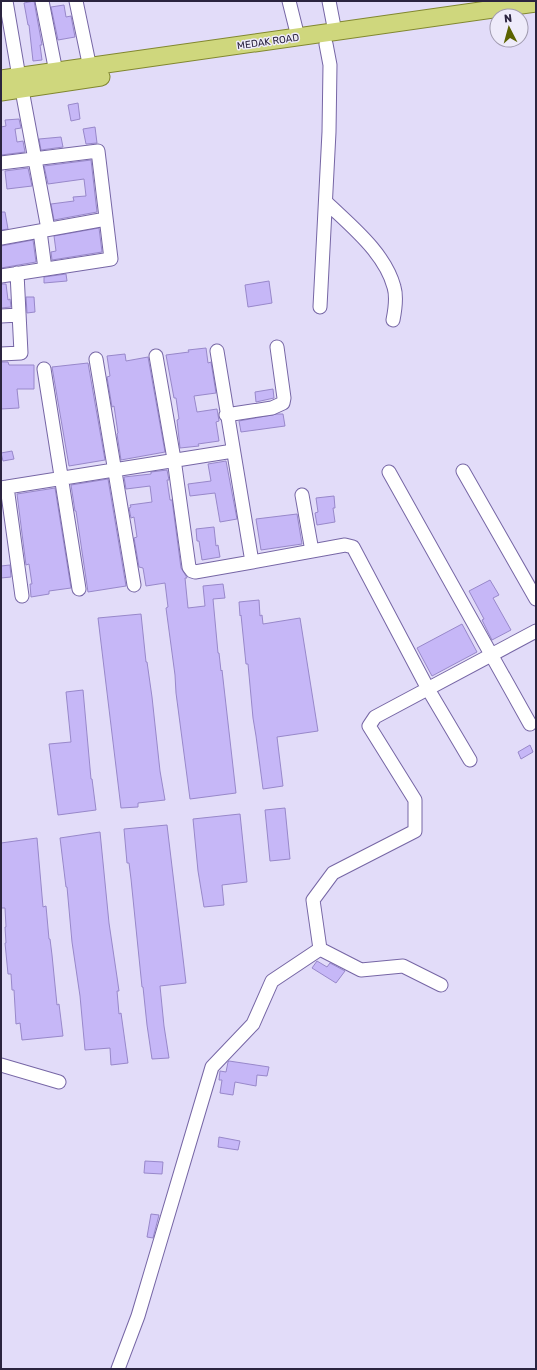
<svg xmlns="http://www.w3.org/2000/svg" width="537" height="1370" viewBox="0 0 537 1370" font-family="Rubik,sans-serif">
<rect width="100%" height="100%" fill="#e2dcf9"/>
<path fill="#c6b7f7" stroke="#9888ca" d="M34,1l8,44h-2l2,15 -9,1 -4,-36h-1l-4,-22z
M64,5l2,12 5,-1 4,21 -17,3 -7,-33z
M78,103l2,16 -9,2 -3,-16z
M19,119l2,9 -6,1 2,13 6,-1 2,11 -24,3v-28l5,-1 -1,-6z
M95,127l2,16 -11,1 -3,-15z
M61,137l2,10 -22,3 -2,-11z
M91,160l6,52 -43,8 -3,-16 23,-3 -1,-4 13,-1 -2,-17 -36,5 -4,-18z
M28,168l4,18 -25,3 -2,-18z
M1,212h4l3,17 -7,1z
M99,228l3,24 -50,8 -1,-8 5,-1 -2,-15z
M33,240l3,22 -35,6v-22z
M66,274l1,7 -23,2v-6z
M269,281l3,22 -24,4 -3,-22z
M1,284h5l2,16 2,-1 1,8 -10,1z
M26,297h8l1,15 -8,1z
M206,348l2,15 3,-1 5,31 -22,3 3,16 20,-3 2,12 -3,1 3,19 -21,3 1,2 -19,2 -3,-28 2,-1 -3,-21h-2l-8,-43 23,-3 -1,-2z
M125,354l1,7 22,-4 17,95 -44,8 -4,-26 1,-1 -4,-27 -2,1 -5,-30 3,-1 -3,-20z
M1,362h7l1,3h25v24h-17l2,19 -18,1z
M88,363l17,97 -36,6 -17,-99z
M273,389l1,9 -18,4 -1,-10z
M277,414h6l2,12 -44,6 -2,-11z
M12,451l2,8 -11,2 -2,-8z
M226,461l11,58 -17,3 -5,-29 -25,3 -2,-12 23,-3 -3,-17z
M167,470l2,10h-2l3,20h2l9,68 5,8 1,2h-2l3,30 17,-2 -2,-20 20,-2 2,14 -12,1 5,54h1l2,18 1,-1 14,123 -46,6 -14,-106 -1,-18 -9,-67 2,-1 -3,-24 -19,3 -3,-18 -4,-1 -5,-29 3,-1 -3,-20 -3,1 -2,-10 2,-1 -1,-2 22,-3 -2,-16 -24,3 -2,-12 27,-3v-2z
M108,479l18,107 -38,6 -12,-81h-1l-4,-26z
M55,488l16,100 -22,3v3l-18,3 -1,-13h2l-3,-20 -3,1 -9,-71z
M334,496l1,12h-2l2,14 -18,3 -2,-12 3,-1 -2,-14z
M297,514l5,30 -41,6 -5,-31z
M214,527l2,19 2,-1 2,12 -18,3 -3,-19h-2l-1,-12z
M10,565l1,12 -10,1v-12z
M490,580l9,15 -6,3 18,32 -19,10 -10,-20 2,-1 -15,-28z
M259,600l1,16 2,-1 1,9 37,-6 18,113 -41,6 6,49 -20,3 -7,-53 -3,-18 -5,-54h-2l-5,-49 -1,1 -1,-14z
M141,614l5,48h1l5,35 8,74 5,29 -27,3v4l-17,1 -23,-190z
M462,624l15,28 -45,24 -15,-28z
M83,690l8,89h1l4,31 -38,5 -9,-71 22,-2 -5,-50z
M530,745l3,7 -12,7 -3,-7z
M285,808l5,51 -20,2 -5,-51z
M240,814l7,68 -25,3 2,20 -20,2 -6,-36 -5,-52z
M167,825l19,158 -26,3 4,40 5,32 -17,1 -5,-34 -4,-38h-1l-11,-108 -2,-16h-2l-3,-34z
M100,832l9,91 8,54 2,14h-2l2,23 2,-1 7,50 -17,2 -1,-17 -25,2 -5,-54 -8,-54 -5,-55h-1l-6,-49z
M37,838l6,69 3,-1 3,33h1l2,16 5,50 2,-1 4,32 -41,4 -2,-17 -4,1 -2,-34h-2l-1,-16h-3l-3,-31h1l-1,-16h1l-1,-19h-4v-65z
M317,961l10,6 3,-4 15,8 -9,12 -24,-15z
M229,1061l40,6 -2,9 -10,-1 -1,11 -21,-4 -2,13 -13,-2 2,-13h-3l1,-9 6,1 2,-10z
M219,1137l21,4 -2,9 -20,-3z
M145,1161l18,1 -1,12 -18,-1z
M151,1214l8,1 -6,23 -6,-1z"/>
<g fill="none" stroke-linecap="round" stroke-linejoin="round">
<defs>
<path id="minor" d="M6,1l13,76
M42,1l14,71
M76,1l14,67
M289,1l9,36
M329,1l6,31
M22,90l26,139
M1,163l97,-12 13,108 -110,17
M327,203c24,23 58,50 67,84 3,10 1,23 -1,33
M40,231l5,38
M1,238l105,-19
M320,307l9,-175 1,-67 -4,-21
M1,316l18,-1
M217,351l35,211 93,-17 8,2 75,142 42,71
M1,354l20,-1 -4,-80
M156,356l18,103 15,108 3,4 3,1 57,-10
M96,359l38,226
M44,369l35,220
M226,415l46,-7 11,-5 1,-5 -7,-51
M463,471l73,128
M389,472l141,252
M7,487l15,109
M1,488l232,-37
M302,495l10,56
M320,949l-7,-49 20,-27 82,-42v-31l-46,-74 6,-9 161,-86
M1,1065l58,17
M118,1369l20,-53 74,-249 41,-43 19,-43 48,-32 41,21 42,-4 38,19"/>
<path id="major" d="M1,79l535,-76
M1,92l100,-15"/>
</defs>
<use href="#minor" stroke="#7666a5" stroke-width="15"/>
<use href="#major" stroke="#81872f" stroke-width="19"/>
<use href="#minor" stroke="#fff" stroke-width="13"/>
<use href="#major" stroke="#cfd77d" stroke-width="17"/>
</g>
<g text-anchor="middle" stroke-width="3" stroke-linejoin="round" paint-order="stroke">
<g font-size="10" fill="#2b243f" stroke="#eeebfa">
<text transform="translate(268 41) rotate(-8)" y="4">MEDAK ROAD</text>
</g>
</g>
<rect width="537" height="1370" fill="none" stroke="#2b243f" stroke-width="4"/>
<g transform="translate(509 28) rotate(354)"><circle r="19" fill="#eeebfa" stroke="#a09baf"/>
<path d="M0-3L7 15L0 10L-7 15Z" fill="#5b6200"/>
<text y="-6" font-size="11" font-weight="bold" text-anchor="middle" fill="#2b243f">N</text>
</g>
</svg>
